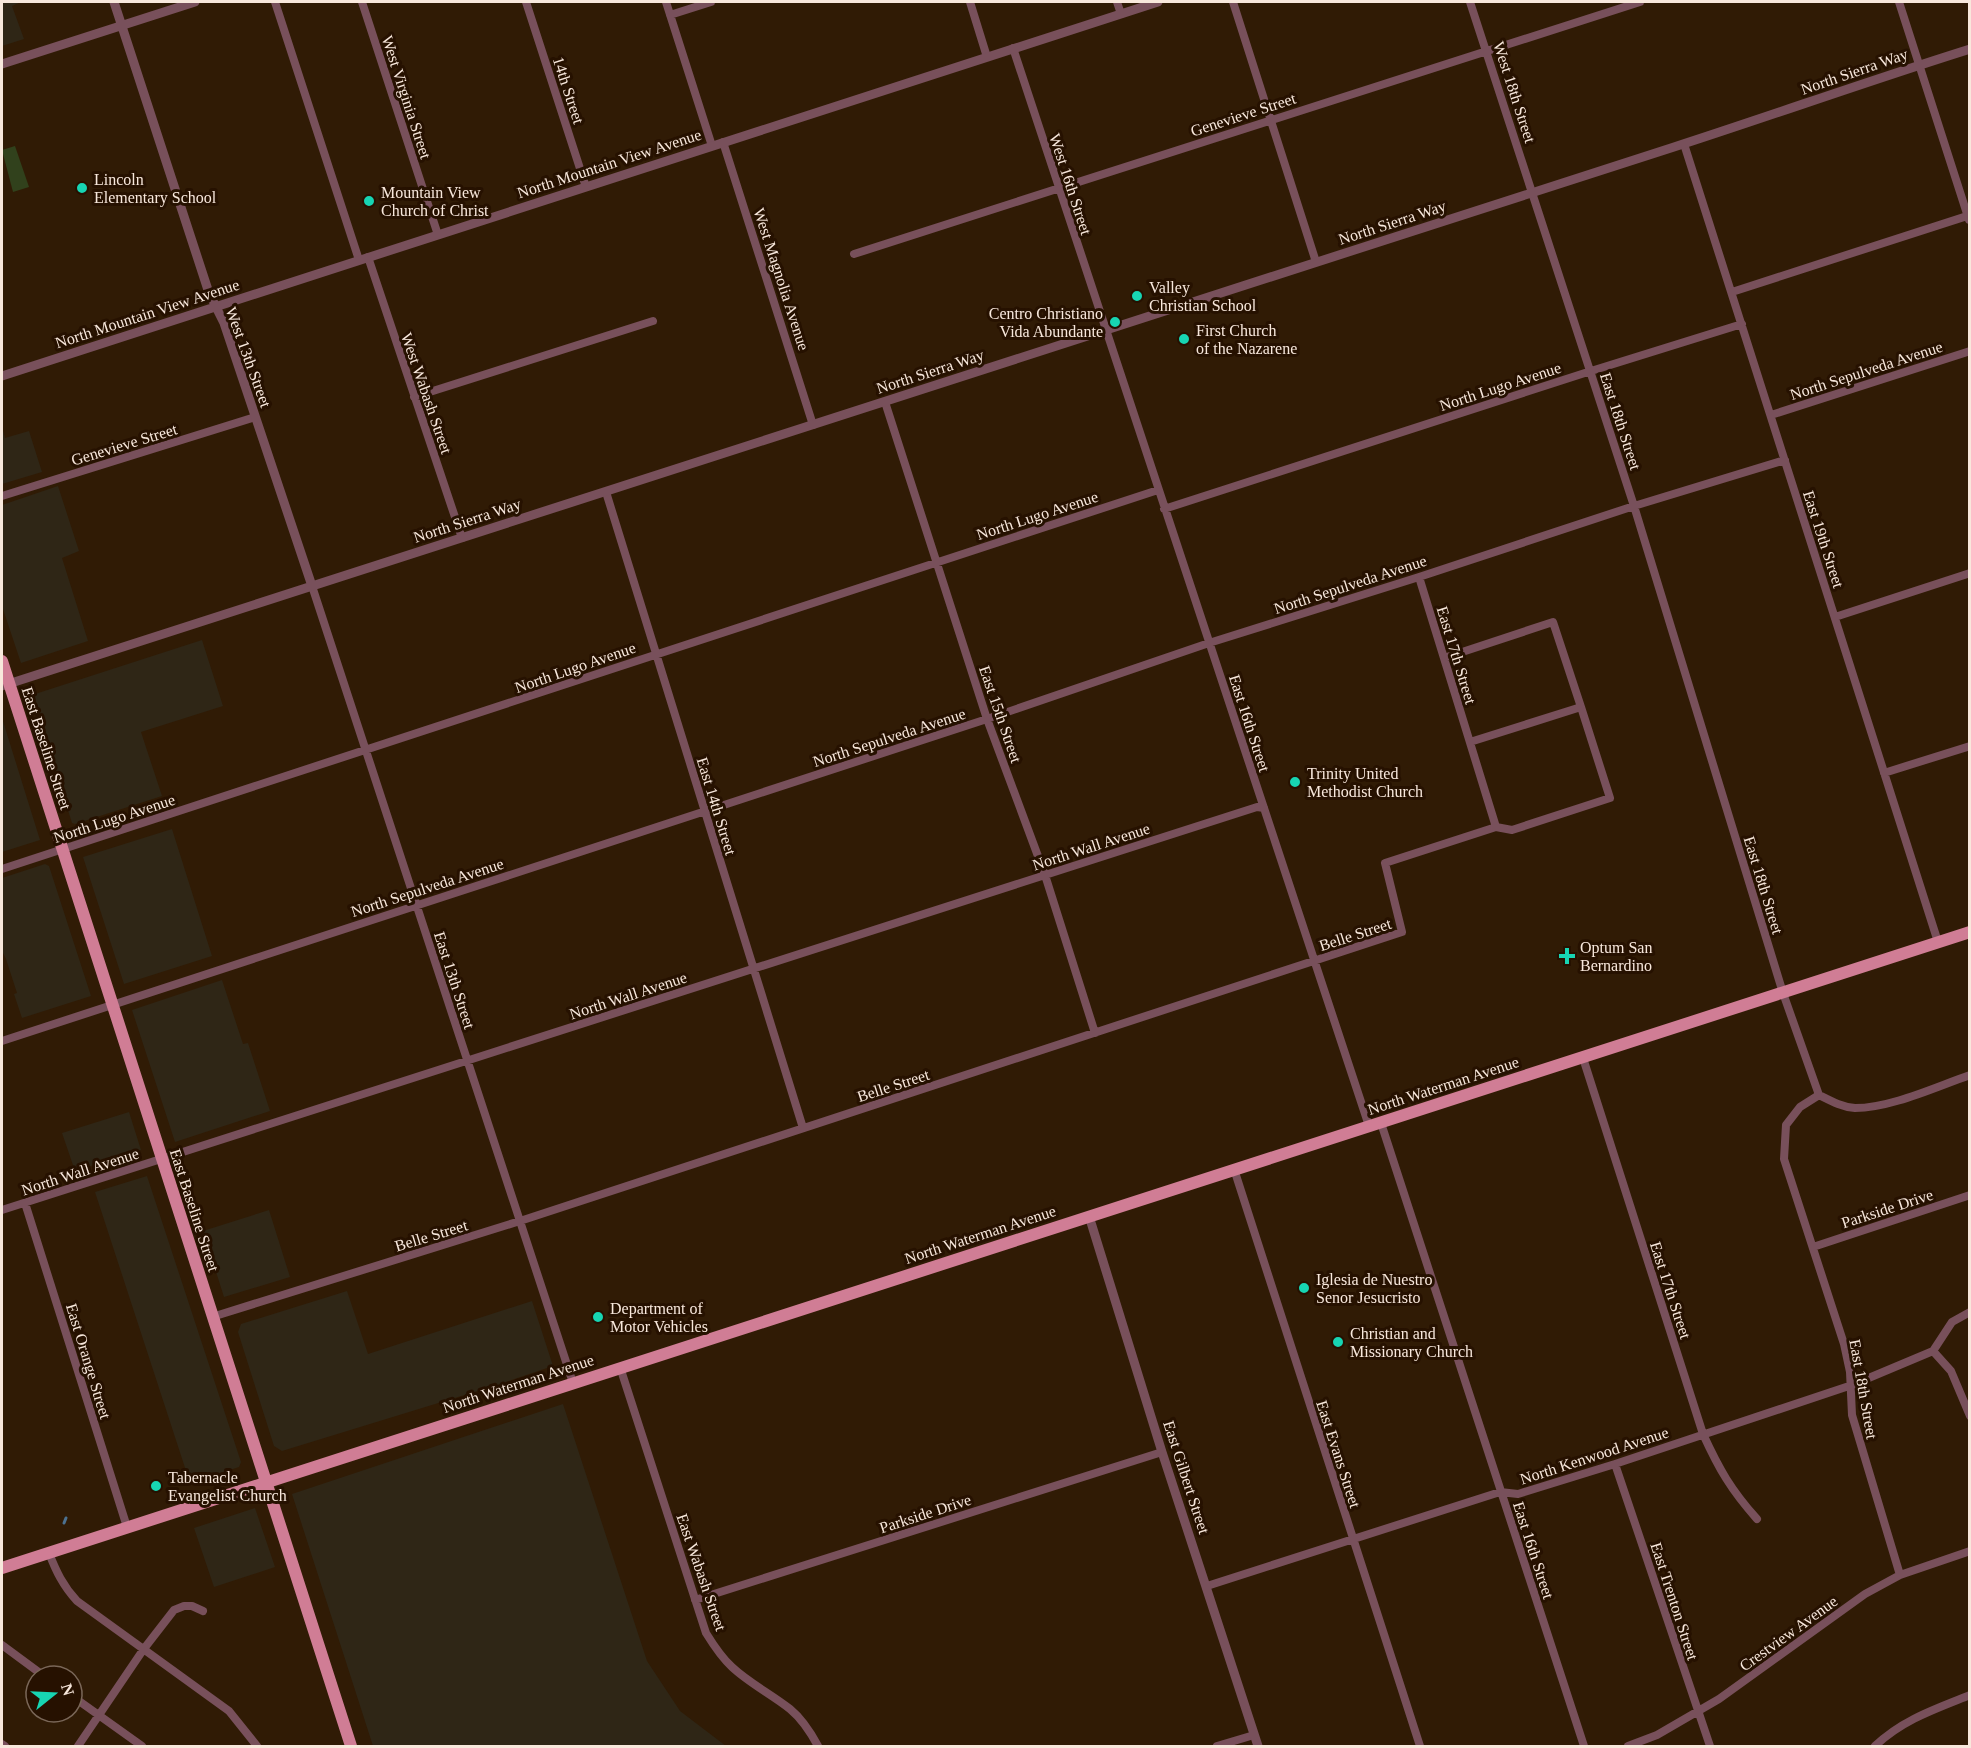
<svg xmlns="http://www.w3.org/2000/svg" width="1971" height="1748" viewBox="0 0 1971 1748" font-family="'Times New Roman',serif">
<rect width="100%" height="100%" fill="#301b05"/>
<path fill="#2f2616" d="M2,2h19l-9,4 12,33 -22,7z
M2,427l3,11 24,-7 13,41 -40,12z
M58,486l21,65 -17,7 26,83 -67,22 -19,-57v-101z
M202,640l21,66 -82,26 21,64 -87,28 -3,-1 -40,-128z
M2,718l38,122 -38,12z
M172,829l40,127 -88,28 -41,-127z
M45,864l4,2 42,130 -69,22 -8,-24 3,-1 -11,-34 -4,-8v-73z
M222,980l21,64 5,-1 22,68 -95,31 -43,-132z
M129,1112l12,38 -66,21 -13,-38z
M147,1176l94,286 -2,5 -49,16 -95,-291z
M269,1210l21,67 -66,20 -21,-66z
M347,1291l21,63 164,-53 21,65 -56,19 -215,66 -8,-5 -36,-114 3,-8z
M563,1404l84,257 33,50 46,35h-353l-81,-252z
M255,1508l20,59 -61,20 -20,-59z"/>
<path fill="#31411c" d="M15,146l14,41 -16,5 -11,-42z"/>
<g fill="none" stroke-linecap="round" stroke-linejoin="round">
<path stroke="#4c7190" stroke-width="3" d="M64,1523l2,-5"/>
<path stroke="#78505b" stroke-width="8" d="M275,2l84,258
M362,2l76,233
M526,2l60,185
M666,2l46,144
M970,2l17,55
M1117,2l4,12
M1233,2l83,260
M1470,2l164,504 149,487 36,102 -19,12 -14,18 -2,34 60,185 6,28 2,43 48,160
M1899,2l70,218
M670,15l41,-13
M1013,48l356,1078
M723,142l90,283
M1684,144l254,798
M854,254l786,-252
M368,257l94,281
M1732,292l238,-77
M414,397l239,-76
M885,402l102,317 58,156 50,158
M1771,415l199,-64
M606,492l197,636
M2,496l253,-79
M1164,509l427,-138 151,-47
M1419,577l77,250
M312,586l261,797
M1835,617l135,-44
M1444,658l109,-36 28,85 -111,35
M1884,773l86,-27
M1496,827l16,3 98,-32 -29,-91
M2,869c386,-125 770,-254 1156,-379
M2,1041l985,-322 222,-76 210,-66 215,-71 151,-46
M1583,1058l120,376c16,35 28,56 54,85
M1819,1095c12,6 23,12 36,13 36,0 80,-21 115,-33
M1381,1123l203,623
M1234,1169l186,577
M25,1203l102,324
M2,1210l1255,-403 7,1
M1813,1247l157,-52
M212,1317l308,-96 882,-289 -17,-69 111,-36
M1933,1351l18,20 19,45
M620,1367l86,266c8,13 15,24 26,34 17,16 39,27 58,42 11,9 21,24 28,37
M1615,1464l95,282
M49,1553c7,18 14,33 28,48l152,110 28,35
M1207,1586l293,-94 18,2 97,-30 237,-79 81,-34 19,-29 18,-10
M695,1600l467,-148
M2,1645l42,31
M72,1696l70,50
M2,1744l3,2
M78,1746l65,-96 31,-40 10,-4h8l11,5
M1217,1746l37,-11
M1628,1746l29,-11 62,-36 146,-105 35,-19 70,-24
M1875,1746c27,-26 60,-37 95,-51"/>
<path stroke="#78505b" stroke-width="9" d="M114,2l95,291 15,30 88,263
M2,64l193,-62
M2,376l1156,-374
M2,686c557,-180 1114,-361 1672,-539 99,-32 197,-67 296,-98
M1089,1216l73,236 96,294"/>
<path stroke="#d07d95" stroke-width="12" d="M2,661l349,1085
M2,1568l1968,-636"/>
</g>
<g fill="#17d5b3" stroke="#261100" stroke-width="2">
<circle cx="82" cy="188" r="6"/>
<circle cx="369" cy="201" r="6"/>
<circle cx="1137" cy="296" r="6"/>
<circle cx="1115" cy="322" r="6"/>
<circle cx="1184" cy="339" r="6"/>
<circle cx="1295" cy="782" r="6"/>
<path d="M1564 947h6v6h6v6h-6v6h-6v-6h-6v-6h6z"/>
<circle cx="1304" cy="1288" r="6"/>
<circle cx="598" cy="1317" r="6"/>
<circle cx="1338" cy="1342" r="6"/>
<circle cx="156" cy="1486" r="6"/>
</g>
<g text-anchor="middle" stroke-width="6" stroke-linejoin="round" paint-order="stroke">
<g font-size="16" fill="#f8e8dc" stroke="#261100">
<text transform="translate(1854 71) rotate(-19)" y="6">North Sierra Way</text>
<text transform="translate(569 90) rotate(72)" y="6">14th Street</text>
<text transform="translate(1515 92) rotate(72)" y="6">West 18th Street</text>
<text transform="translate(407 97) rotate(72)" y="6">West Virginia Street</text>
<text transform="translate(1243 114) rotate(-18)" y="6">Genevieve Street</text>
<text transform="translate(609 163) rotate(-18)" y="6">North Mountain View Avenue</text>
<text transform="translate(1071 184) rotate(72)" y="6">West 16th Street</text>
<text transform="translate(1392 222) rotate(-18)" y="6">North Sierra Way</text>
<text transform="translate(782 279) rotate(72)" y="6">West Magnolia Avenue</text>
<text transform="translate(147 313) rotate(-18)" y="6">North Mountain View Avenue</text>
<text transform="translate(249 357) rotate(70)" y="6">West 13th Street</text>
<text transform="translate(1866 370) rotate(-18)" y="6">North Sepulveda Avenue</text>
<text transform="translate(930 371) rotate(-18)" y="6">North Sierra Way</text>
<text transform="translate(1500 386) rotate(-18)" y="6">North Lugo Avenue</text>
<text transform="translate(427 393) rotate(71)" y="6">West Wabash Street</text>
<text transform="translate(1621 421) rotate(72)" y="6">East 18th Street</text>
<text transform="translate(124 444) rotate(-17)" y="6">Genevieve Street</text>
<text transform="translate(1037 515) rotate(-18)" y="6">North Lugo Avenue</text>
<text transform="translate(467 520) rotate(-18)" y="6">North Sierra Way</text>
<text transform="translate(1824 539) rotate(72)" y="6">East 19th Street</text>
<text transform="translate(1350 584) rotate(-18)" y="6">North Sepulveda Avenue</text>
<text transform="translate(1457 655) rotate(73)" y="6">East 17th Street</text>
<text transform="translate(575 667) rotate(-19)" y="6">North Lugo Avenue</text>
<text transform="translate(1001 714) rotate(71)" y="6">East 15th Street</text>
<text transform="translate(1250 723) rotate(72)" y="6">East 16th Street</text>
<text transform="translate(889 737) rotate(-18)" y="6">North Sepulveda Avenue</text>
<text transform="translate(47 748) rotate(72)" y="6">East Baseline Street</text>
<text transform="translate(717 806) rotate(73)" y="6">East 14th Street</text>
<text transform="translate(114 818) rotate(-18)" y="6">North Lugo Avenue</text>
<text transform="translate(1091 846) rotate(-18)" y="6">North Wall Avenue</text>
<text transform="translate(1764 885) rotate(73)" y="6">East 18th Street</text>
<text transform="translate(427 887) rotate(-18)" y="6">North Sepulveda Avenue</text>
<text transform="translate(1355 934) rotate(-18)" y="6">Belle Street</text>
<text transform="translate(455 980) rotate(72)" y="6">East 13th Street</text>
<text transform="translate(628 995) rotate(-18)" y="6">North Wall Avenue</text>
<text transform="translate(893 1085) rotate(-18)" y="6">Belle Street</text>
<text transform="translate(1443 1085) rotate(-18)" y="6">North Waterman Avenue</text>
<text transform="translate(80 1171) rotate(-18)" y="6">North Wall Avenue</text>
<text transform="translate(1887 1208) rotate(-18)" y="6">Parkside Drive</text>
<text transform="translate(195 1210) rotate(72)" y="6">East Baseline Street</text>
<text transform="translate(980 1234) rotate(-18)" y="6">North Waterman Avenue</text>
<text transform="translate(431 1235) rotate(-17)" y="6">Belle Street</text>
<text transform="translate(1671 1290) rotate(72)" y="6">East 17th Street</text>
<text transform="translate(89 1361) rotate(73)" y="6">East Orange Street</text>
<text transform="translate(518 1383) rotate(-18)" y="6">North Waterman Avenue</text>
<text transform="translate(1864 1389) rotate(80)" y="6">East 18th Street</text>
<text transform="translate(1339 1454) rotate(72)" y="6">East Evans Street</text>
<text transform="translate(1594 1455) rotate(-18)" y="6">North Kenwood Avenue</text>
<text transform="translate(1187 1477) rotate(72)" y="6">East Gilbert Street</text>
<text transform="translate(925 1513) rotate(-18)" y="6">Parkside Drive</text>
<text transform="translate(1534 1550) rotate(72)" y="6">East 16th Street</text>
<text transform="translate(702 1572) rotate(71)" y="6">East Wabash Street</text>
<text transform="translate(1675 1601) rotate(72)" y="6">East Trenton Street</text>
<text transform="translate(1788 1633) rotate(-36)" y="6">Crestview Avenue</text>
</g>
<g font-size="16" fill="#f8e8dc" stroke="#261100" text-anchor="start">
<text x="94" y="185">Lincoln<tspan x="94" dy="18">Elementary School</tspan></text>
<text x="381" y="198">Mountain View<tspan x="381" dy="18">Church of Christ</tspan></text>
<text x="1149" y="293">Valley<tspan x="1149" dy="18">Christian School</tspan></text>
<text x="1103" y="319" text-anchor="end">Centro Christiano<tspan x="1103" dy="18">Vida Abundante</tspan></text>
<text x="1196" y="336">First Church<tspan x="1196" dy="18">of the Nazarene</tspan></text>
<text x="1307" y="779">Trinity United<tspan x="1307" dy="18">Methodist Church</tspan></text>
<text x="1580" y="953">Optum San<tspan x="1580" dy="18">Bernardino</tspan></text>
<text x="1316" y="1285">Iglesia de Nuestro<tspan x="1316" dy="18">Senor Jesucristo</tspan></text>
<text x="610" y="1314">Department of<tspan x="610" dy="18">Motor Vehicles</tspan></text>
<text x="1350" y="1339">Christian and<tspan x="1350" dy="18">Missionary Church</tspan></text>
<text x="168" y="1483">Tabernacle<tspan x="168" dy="18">Evangelist Church</tspan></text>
</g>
</g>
<rect width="1971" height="1748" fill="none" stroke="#f8e8dc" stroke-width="6"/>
<g transform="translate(54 1694) rotate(72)"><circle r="28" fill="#261100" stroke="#7a6758" stroke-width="1.5"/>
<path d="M0-4.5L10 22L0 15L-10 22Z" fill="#17d5b3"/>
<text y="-9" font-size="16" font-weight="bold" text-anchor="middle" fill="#f8e8dc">N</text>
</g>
</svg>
